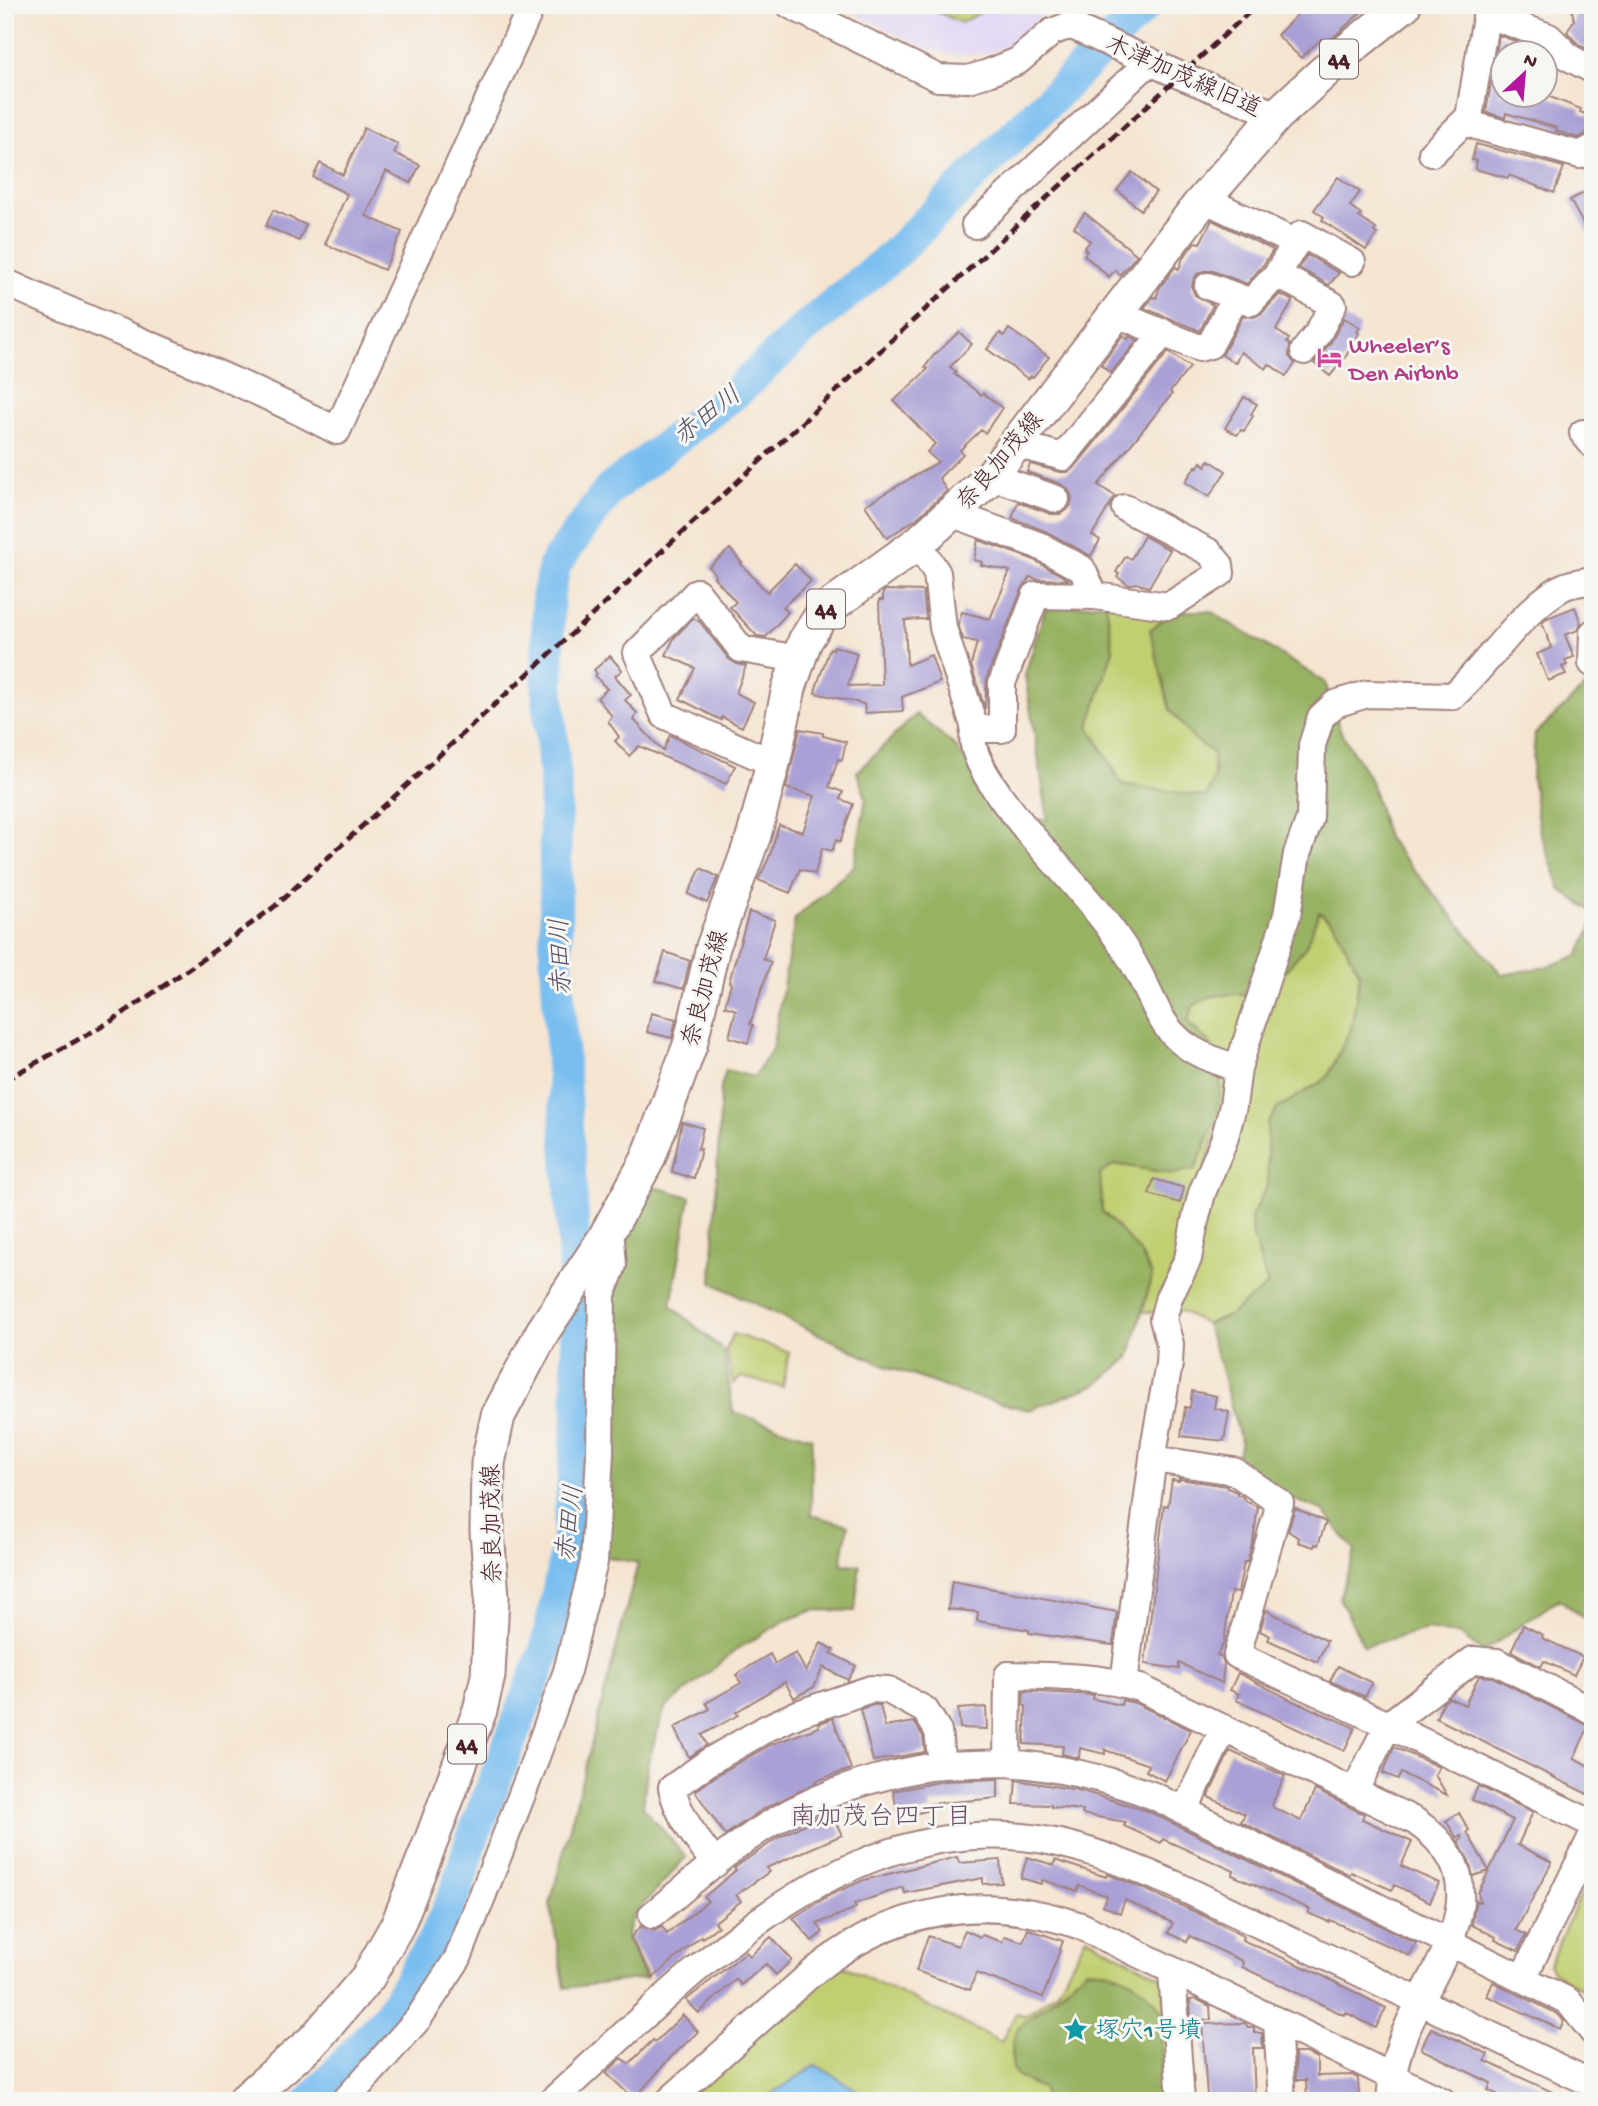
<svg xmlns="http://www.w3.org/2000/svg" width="1598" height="2106" viewBox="0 0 1598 2106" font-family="'Gochi Hand','Klee One',sans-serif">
<rect width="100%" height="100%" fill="#f6f6f2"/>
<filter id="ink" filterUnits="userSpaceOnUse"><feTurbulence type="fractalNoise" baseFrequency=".0143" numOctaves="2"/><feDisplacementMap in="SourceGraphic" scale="14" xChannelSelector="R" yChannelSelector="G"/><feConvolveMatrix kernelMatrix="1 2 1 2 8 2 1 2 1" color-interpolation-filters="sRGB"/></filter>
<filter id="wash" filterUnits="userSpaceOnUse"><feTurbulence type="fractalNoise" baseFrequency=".00686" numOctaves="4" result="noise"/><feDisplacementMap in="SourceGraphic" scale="28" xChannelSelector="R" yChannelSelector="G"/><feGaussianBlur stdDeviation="1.57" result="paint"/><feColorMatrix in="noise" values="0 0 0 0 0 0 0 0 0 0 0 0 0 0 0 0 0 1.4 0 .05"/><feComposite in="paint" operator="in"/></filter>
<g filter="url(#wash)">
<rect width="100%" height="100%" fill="#f5e4d0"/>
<path fill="#e1d4f4" d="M837,5h237l-26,6 -46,37 -15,5 -27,3 -30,-6z"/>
<path fill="#c1cf71" stroke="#86774e" stroke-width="2" d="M923,5h71l-33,18z
M1106,603l65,10 22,125 20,15 1,26 -8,18 -84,-13 -33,-58 24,-76z
M1319,912l15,12 26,50 -9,55 -24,49 -48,30 -12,16 1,60 -17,34 2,19 15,48 -38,30 -24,9 -25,-13 -12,1 102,-331 35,-35z
M1262,987l-103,325h-16l9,-37 -12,-23 -38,-41 -2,-37 15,-10 59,10 39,-126 -26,-26c2,-5 4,-13 7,-17 14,-15 49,-9 68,-18z
M733,1334l56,18 -6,35 -42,-10 -8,7 -7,-35z
M1593,1867v122l-4,4 -35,-20 -5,-9z
M1086,1937l77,41 10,123h-494l155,-136 10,1 157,76 15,-29 9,3 32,-24z"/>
<path fill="#98b263" stroke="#716847" stroke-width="2" d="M1106,603l7,47 -24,76 33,58 84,13 8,-18 -1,-26 -20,-15 -23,-28 -20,-80 21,-17 11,-2h28l115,71 6,20 -27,78 -22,134 -32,79 -39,3 -17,9 -7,16c8,9 21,18 26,29 19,38 -2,84 -18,119l-21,5 -59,-10 -15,10 2,37 38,41 12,24 -23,82 -34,27 -66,25 -61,-15 -83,-29 -173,-83 9,-196 5,-17 28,7 18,-28 23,-130 59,-53 12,-68 -9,-26 59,-58 38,31 55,76 39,-2 -23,-144 20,-66z
M1593,683v229l-32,-22 -22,-61 -7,-52 3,-43 51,-48z
M1334,711l6,19 31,51 16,57 115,137 48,-9 29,-11 14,-31v548l-7,16 7,44v93l-34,-26 -76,53 -23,-17 -33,-6 -63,17 -25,-48 16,-47 -32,-41 -37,-13 -52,-30 7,-24 -21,-78 -14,-41 24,-9 38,-30 -15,-48 -2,-19 17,-34 -1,-60 11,-16 49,-30 24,-49 9,-55 -26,-50 -15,-12 -13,34 -24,29 -11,6 43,-201z
M652,1186l38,11 -19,108 53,46 9,61 79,26 -1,77 37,10 -7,39 19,1 -5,46 -41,-1 -30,11 -48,29 -71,58 -17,54 -5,45 43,50 -53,59 -6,20 20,42 -82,10 -15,-84 88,-341 -45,-9 8,-283z
M1087,1969c33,1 56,14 74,41l1,91h-116l-3,-12c-8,-5 -23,-8 -28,-16 -4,-6 -3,-15 -3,-21 1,-30 19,-33 38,-50 13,-11 23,-23 37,-33z"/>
<path fill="#7abef0" stroke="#626e8e" stroke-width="2" d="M816,2065l59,36h-114z"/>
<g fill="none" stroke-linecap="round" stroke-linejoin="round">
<path stroke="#7abef0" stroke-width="33" d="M311,2101l76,-84 47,-77 23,-51 13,-45 76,-195 22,-104 11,-133 -6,-184 -17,-270 -1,-178 -7,-86v-99l7,-31 55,-75 124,-95 77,-71 79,-65 256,-253"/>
</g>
<g id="blocks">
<path fill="#aaa0d6" d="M1307,5h62l-43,39 -5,-5 -20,19 -24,-23z
M1571,5h22v47l-14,-7 -12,-13 7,-12z
M1499,35l29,11 -1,6h-24v30l-3,12h33l12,4v-3l36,14 -1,3 13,5 -7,17 -8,4 -22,-7 1,-3 -51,-15 -1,5 -19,-6z
M364,128l34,16 -4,9 26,12 -9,18 -25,-12 -20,45 36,16 -18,38 -59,-26 22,-50 -34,-17 7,-14 23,12z
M1476,144l88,23 -10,26 -45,-18 -1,3 -33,-9 2,-8 -5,-1z
M1132,172l24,20 -15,18 -24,-20z
M1338,177l22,15 -10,14 11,8 -2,3 17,12 -2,3 3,2 -11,16 -44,-30 2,-3 -10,-7z
M1593,188v54l-23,-42z
M273,210l33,15 -7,16 -33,-15z
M1085,213l52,42 -17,20 -5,-5 -6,7 -25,-22 3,-4 -3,-2 6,-8 -16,-14z
M1212,220l61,30 -9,14 -17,20 -34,-13h-8l-8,3 -4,7 -1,7 3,7 18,10 -13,26 -56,-23 9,-11 3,1 4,-11 15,-20 4,2 4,-11 12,-16 5,1z
M1307,255l32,18 -10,12 -30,-17z
M1280,294l13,7 -17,29 13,9 -2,3 3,3 -1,11 6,8 -9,12 -17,-12 -3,5 -25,-17 -6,11 -13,-8 21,-39 11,1 8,-4z
M1344,318l16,9 -3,5 2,1 -14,25 -15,18 -16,-13 17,-21z
M1009,329l40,28 -16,20 -2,-1 -3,3 -41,-30 13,-16 4,3z
M959,332l13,12 -22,23 6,5 -2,2 27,21 2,-2 19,15 -17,25 -4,-3 -21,20 3,4 -24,24 8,13 -31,28 -29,19 -22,-33 73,-43 -11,-10 8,-8 -41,-43 34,-32 -3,-2 9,-12z
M1123,335l5,4 1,-3 9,4 -27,33 -10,-8z
M1168,352l22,15 -20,25 2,2 -74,91 17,11 -23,39 8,5 -9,16 -46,-25 -33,-13 6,-16 33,12h9l7,-4 4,-5 1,-8 -4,-8 -7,-5 -34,-12 3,-8 30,8h8l7,-5z
M1244,397l13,7 -6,10 2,2 -9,15 -3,-1 -4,5 -12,-7z
M1209,460l17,11 -17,26 -24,-15 11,-16 1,2 4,-6 5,4z
M1144,536l26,14 -21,37 -13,-4 -7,2 -12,-8 2,-3 -3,-2 10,-16 5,3z
M978,540l54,19 37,21 -33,-1 -6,-2 -8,12 -35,88 -2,32 -14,-44 6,-23 -14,-3 -5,-15 4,-12 28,7 20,-48 -29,-6 1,-3 -8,-2z
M730,549l12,14 -1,1 26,28 28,-28 16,17 -28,26 5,5 -22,25 -9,-1 -27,-29 6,-5 -22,-25 2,-2 -7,-8z
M886,590l37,1 3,28 -21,1 2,45 24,-10 9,27 -38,15 1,14 -38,2 -1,-9 -49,-11 1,-5 14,-40 3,1 1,-3 23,7 -9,33 34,-1 -3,-85h4v-8z
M1575,607l6,16 -3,7 -13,5 9,22 -9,3 2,5 -5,2 4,7 -18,7 -11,-27 15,-6 -10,-25 5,-5z
M693,618l6,3 30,38 8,5 9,2 -10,27 18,9 -12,25 -20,-10 -1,3 -41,-21 15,-31 -29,-13 8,-17z
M610,656l12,14 -7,6 16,19 -6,5 12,13 -3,7 29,31 7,-16 65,31 -9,18 -87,-38 -10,10 -14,-15 4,-4 -11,-16 4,-5 -15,-18 10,-9 -12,-13 2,-2 -3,-4z
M800,729l23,4v3l23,6 -4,18 -4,-1 -9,28 14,5 -3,7 13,5 -13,38 -4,-2 -4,11 -10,-3 -7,26 -15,-5 -10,24 -32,-13 11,-22 10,-33 24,7 12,-36 -29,-8z
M701,868l17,9 -11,26 -19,-9z
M749,912l26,8 -12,39 8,3 -21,62 3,1 -5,18 -19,-6 7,-27 -11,-4 6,-23 -2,-1z
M665,952l25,9 -7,28 -27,-8z
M651,1013l25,6 -4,19 -25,-6z
M682,1122l21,6 -5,21h3l-7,29 -22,-6z
M1154,1179l30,9 -4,15 -31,-9z
M1192,1391l24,5 -2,12 15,4 -5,29 -43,-5 4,-29 5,1z
M1179,1479l48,7v2l10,4v3l5,1 5,6 11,5 -5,34 -6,21h-3l-6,31 -7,-1 -7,50 -7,13 5,2 2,7 -2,19 -43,-20v6l-34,-5 19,-159 4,1 4,-26 7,1z
M1295,1508l31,14 -8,23 -3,-1 -1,3 -16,-5 1,-4 -11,-7z
M952,1581l165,31 -4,33 -84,-12v-3l-52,-9 1,-9 -30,-3z
M1266,1610l61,31 -10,21 -49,-22 2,-4 -10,-5z
M1523,1625l20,10 -1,3 41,19 -9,18 -30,-14 -3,6 -30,-16z
M821,1643l13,7 -3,3 25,13 -8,14 -25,-13 -9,20 -20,11 -9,-16 -49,30 2,3 -36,20 5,10 -18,12 -15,-29 36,-19 -4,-6 35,-20 -5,-8 34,-21 5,10 21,-11 10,19z
M1338,1666l34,17 -7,14 -35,-16z
M1238,1673l63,32v-1l54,24 -11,23 -108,-51 3,-6 -9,-4z
M1479,1676l14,1 96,49 -15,32 19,10v16l-6,10 -151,-76 7,-15 6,-5 16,7z
M1024,1691l70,4 -1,4 28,6 1,-5 13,3 56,27 -26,51 -19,-10 3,-6 -44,-15v4l-25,-6 -1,10 -17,-4 1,-8 -39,-2 2,-38 -3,-1z
M873,1705h7l5,22 29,-5 9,14 2,16 -52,9 -13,-52z
M986,1707l1,22 -27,-1 -2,-19z
M833,1718l18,51 -36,12 1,2 -53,26 -38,26 -30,-44 24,-17 51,-29 49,-18 -1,-3z
M1394,1747l45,20 -4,8 12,20 -46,-22 -3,6 -15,-6z
M1230,1751l55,25 -13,29 2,3 27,13 14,-31 49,24 -2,5 50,23 -11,24 38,17 -9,19 -35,-17 -3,5 -41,-18 -1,3 -109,-53 4,-8 -37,-17z
M998,1779v19l-68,6 1,6 -32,7 -6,-26 51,-10z
M1016,1780l62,10 70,21 268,132 -6,13 -80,-36 -1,2 -21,-9 2,-4 -78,-34 2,-4 -71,-32 -2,4 -37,-17 1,-4 -43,-8 1,-4 -32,-3v-2l-37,-1z
M1478,1786l55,26 -15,33 34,17 -36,68 10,5 -8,16 -23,-11 1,-3 -24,-12 3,-21 1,-3 4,1 -2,-9 11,-22 -16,5 -4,-15 -11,-19 4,-3 -1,-3 -4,2 -11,-17 13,-8 10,17 -2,2 22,39 24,-51 -41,-20z
M830,1811l12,24 -76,33 3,4 -33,23 5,6 -26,21 3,4 -16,12 -1,-2 -48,42 -23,-40 11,-12 13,5 8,-4 5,7 41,-33 -4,-4 32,-27 -2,-2 45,-31z
M957,1857l2,6 41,-3 2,23 -19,1v-6l-78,15 -2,-6 -49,17 2,4 -39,16 6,8 -11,9 -19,-23 37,-23 34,-15z
M1027,1857l27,8 1,-5 51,17 1,-3 33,13 60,27 43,22 -1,4 71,31 73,37 -10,20 -31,-16 -1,3 -102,-48 1,-4 -1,-2 -52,-25 -3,6 -19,-9 5,-10 -48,-23 -5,13 -17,-7 4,-10 -28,-11 -2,6 -35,-11 -1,4 -20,-6z
M1028,1929l35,12 -20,56 -67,-24 -6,17 -54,-19 12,-35 30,10 7,-16 15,7 2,-2 20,7 3,-6 18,6z
M771,1937l21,23 -16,15 -10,-11 -25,21 -5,-6 -37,34 -13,-13 60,-48 4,4z
M1493,1982l65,32 6,7 -4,8 -73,-33z
M1196,1999l14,7 1,14h-20l-1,-20z
M683,2015l15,17 -27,25 -37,42 -28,-26 16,-15 7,6 24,-24 2,2z
M1245,2023l3,4h6v6h8l1,15h-10l2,53h-20l-1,-5h-27l-5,-72z
M1431,2028l57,26 -3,7 87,40h-62l-22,-11 3,-7 -70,-34z
M1295,2053h11l11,5v18l35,-1 6,3 1,18 -52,5 -1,-21h-10z"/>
</g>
</g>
<g filter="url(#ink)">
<use href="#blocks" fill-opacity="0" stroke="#a0827e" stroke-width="2"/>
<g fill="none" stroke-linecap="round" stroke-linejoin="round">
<defs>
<path id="minor" d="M790,5l148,73 30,1 20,-6 30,-12 34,-29 18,-7 109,50 98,40
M1488,5l-19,112 7,9 104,29 13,-7
M1486,14l63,23 21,21 23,12
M1432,153l37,-36
M1204,199l92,44 -19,31 56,31 -15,28 -14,18
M975,225l175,-164
M1296,243l6,-9 50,28
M5,282c110,51 225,92 332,149l195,-426
M1208,286l43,16 26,-28
M1117,314l82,34 11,-3 26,-49
M1583,433l10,12
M1016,444l47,13 101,-125
M991,476l65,23
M953,514l85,31 44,24 13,27
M918,543l19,30 6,55 32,101c-15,31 63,114 83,137 26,29 60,68 78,102 13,22 21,51 40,69 15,16 41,25 62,31
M1592,663l1,-30
M975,729h27v-46l34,-88 59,1 74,10 52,-33 -1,-8 -11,-13 -84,-44
M773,763l-109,-48 -27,-62 60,-61 44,57 58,10
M1153,1459l81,12 46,32 -43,152 151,70 85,-65 24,2 96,49
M1124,1683l31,-241 14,-78 1,-20 -7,-25 6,-22 19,-38 7,-38 7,-28 22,-53 9,-34 5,-38 49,-153 10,-61 13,-36 2,-73 9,-28 14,-13 32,-10 86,2c35,-32 67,-84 108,-108 8,-5 22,-6 32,-8
M1007,1763c51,4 99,15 147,33l414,205 25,31
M1354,1792l34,-67 205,99
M1184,1811l40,-83
M715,1864c-17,-23 -37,-48 -43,-76l38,-27 57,-33 33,-15 71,-24 17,1 37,20 13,21 4,34 65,-2 1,-88c43,1 90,1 132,13l275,133c88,60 26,134 -6,203 -12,24 -17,50 -19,77
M652,1915c39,-32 76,-66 119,-92 53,-32 110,-49 171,-58
M1172,1972l9,129
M1523,1978l70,-144
M1277,2023l5,78
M345,2101l73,-82 40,-61 70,-179 39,-108 27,-109 6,-109 2,-159 11,-29 -3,-37
M552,2101c131,-118 276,-283 471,-264 53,5 103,27 151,47l419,200
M669,2101c32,-29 64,-57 95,-85 23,-20 44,-42 69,-59 77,-54 161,-61 248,-31l361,175"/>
<path id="major" d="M244,2101l70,-61 54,-63 30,-53 35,-88 47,-126 8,-34 4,-79 -5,-66 1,-68 10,-47 45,-85 61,-92 44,-80 42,-114 23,-98 41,-112 19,-72 16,-75 16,-47 20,-31 93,-67 70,-63 211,-275 78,-90 71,-65 56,-45"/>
</defs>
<use href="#minor" stroke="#a0827e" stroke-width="30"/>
<use href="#major" stroke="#a0827e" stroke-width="37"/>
<use href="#minor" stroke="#fff" stroke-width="26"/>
<use href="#major" stroke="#fff" stroke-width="33"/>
<path stroke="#4a1f2b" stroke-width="5" stroke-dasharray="10 5" stroke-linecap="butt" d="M5,1080l105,-58 83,-56 81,-59 983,-902"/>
</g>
</g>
<defs>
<symbol id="hotel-bare" viewBox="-9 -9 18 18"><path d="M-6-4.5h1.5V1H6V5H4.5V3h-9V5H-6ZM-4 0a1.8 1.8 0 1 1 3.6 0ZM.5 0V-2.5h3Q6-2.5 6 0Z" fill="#d1479c" stroke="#f6f6f2" stroke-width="2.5" paint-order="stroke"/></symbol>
<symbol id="sight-bare" viewBox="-9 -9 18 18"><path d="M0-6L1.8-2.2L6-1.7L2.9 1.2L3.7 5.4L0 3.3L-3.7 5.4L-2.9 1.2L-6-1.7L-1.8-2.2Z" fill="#0f9aa8" stroke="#f6f6f2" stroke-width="2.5" paint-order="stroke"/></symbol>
</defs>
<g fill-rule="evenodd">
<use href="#hotel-bare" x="1312" y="340" width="35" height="35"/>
<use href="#sight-bare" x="1058" y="2012" width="35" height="35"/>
</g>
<g text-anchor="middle" stroke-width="6" stroke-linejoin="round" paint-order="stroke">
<g fill="#f6f6f2" stroke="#7e6067" stroke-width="2">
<rect x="1320" y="39.5" width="38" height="39" rx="5"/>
<rect x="807" y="589.5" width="38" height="39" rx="5"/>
<rect x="448" y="1724.5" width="38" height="39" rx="5"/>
</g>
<g font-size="23" font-weight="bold" fill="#4a1f2b">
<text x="1339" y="67">44</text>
<text x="826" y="617">44</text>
<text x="467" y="1752">44</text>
</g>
<g font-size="24" fill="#4a1f2b" stroke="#f6f6f2">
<text transform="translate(1184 75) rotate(24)" y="8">木津加茂線旧道</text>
<text transform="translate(999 460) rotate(-50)" y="8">奈良加茂線</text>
<text transform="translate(704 988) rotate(-75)" y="8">奈良加茂線</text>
<text transform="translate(491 1524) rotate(-91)" y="8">奈良加茂線</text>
</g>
<g font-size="24" fill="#b23c85" stroke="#f6f6f2" text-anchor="start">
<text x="1349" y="352">Wheeler’s<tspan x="1349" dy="28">Den Airbnb</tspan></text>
</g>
<g font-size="24" fill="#0d838f" stroke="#f6f6f2" text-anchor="start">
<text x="1096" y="2037">塚穴1号墳</text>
</g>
<g font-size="26" font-style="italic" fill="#584f66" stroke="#f6f6f2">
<text transform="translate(706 414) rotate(-38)" y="9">赤田川</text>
<text transform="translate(559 957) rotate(-92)" y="9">赤田川</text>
<text transform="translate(568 1523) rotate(-83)" y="9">赤田川</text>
</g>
<g font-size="26" fill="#6c4c67" stroke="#f6f6f2">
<text x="881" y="1824">南加茂台四丁目</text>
</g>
</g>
<rect width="1598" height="2106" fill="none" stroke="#f6f6f2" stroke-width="28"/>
<g transform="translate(1524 74) rotate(26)"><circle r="33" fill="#f6f6f2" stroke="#b1a0a2" stroke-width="2"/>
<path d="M0-5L12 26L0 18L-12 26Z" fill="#b5179e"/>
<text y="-10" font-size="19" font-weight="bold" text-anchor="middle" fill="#4a1f2b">N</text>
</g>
</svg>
